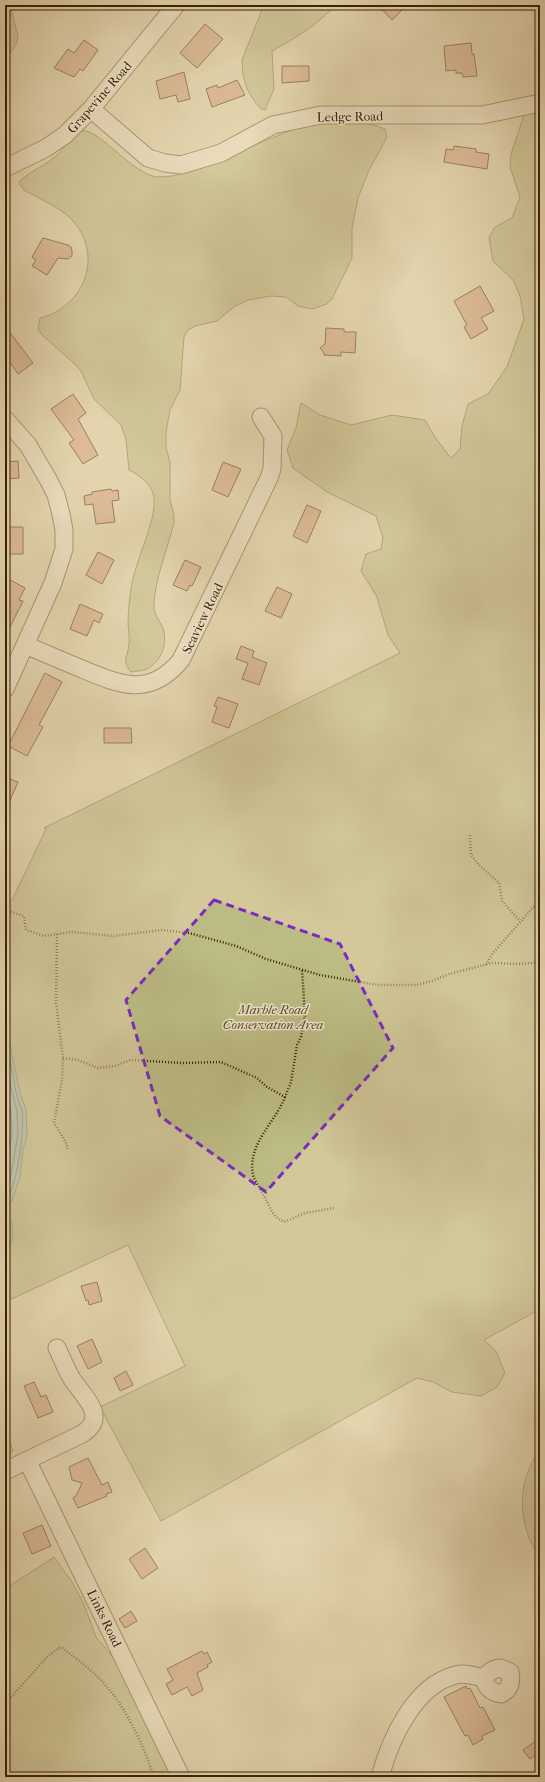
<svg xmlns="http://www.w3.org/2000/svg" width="545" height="1782" viewBox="0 0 545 1782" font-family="'IM FELL French Canon',serif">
<rect width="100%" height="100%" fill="#e3d4ad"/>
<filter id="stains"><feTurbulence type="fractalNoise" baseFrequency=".005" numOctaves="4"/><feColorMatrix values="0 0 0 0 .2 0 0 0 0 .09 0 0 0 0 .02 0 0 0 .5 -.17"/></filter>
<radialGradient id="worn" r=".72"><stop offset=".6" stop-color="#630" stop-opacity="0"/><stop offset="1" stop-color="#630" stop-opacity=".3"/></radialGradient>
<path fill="#bcbb84" stroke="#7b6e42" d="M5,5h5l8,32 -2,7 -11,18z
M264,5h72c-19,20 -40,33 -64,46l2,38 -9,21 -5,-2 -5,-6 -8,-13 -4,-14 -1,-15z
M540,108v47l-6,13 6,7v1134l-56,31 12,11 9,22 -8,14 -16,9 -29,-4 -19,-10 -16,-4 -256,143 -61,-114 85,-41 -57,-121 -123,57v-405l7,3 34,-71 -2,-1 356,-175 -12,-18 -11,-38 -16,-26 5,-17 15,-5 2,-11 -7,-22 -49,-24 -34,-24 -6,-18 9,-22 5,-25 19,12 31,10 41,-10 33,5 12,20 14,18 9,-9 2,-23 6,-22 20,-10 19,-27 17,-48 -4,-23 -7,-16 -20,-19 -4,-24 6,-10 17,-9 8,-21 -10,-30 1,-13 14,-42z
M318,121c21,0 47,-1 67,8l2,8 -3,6 -15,27 -11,28 -6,30v30l-20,41 -5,5 -15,5 -14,-3 -12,-9 -15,-1 -23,4 -13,6 -18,15 -22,5 -7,4 -4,7 -4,53 -10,20 -4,22v16l4,14v38l4,15v8c-6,24 -19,56 -20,81 -1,12 8,18 10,28 3,15 -4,30 -17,37 -5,2 -11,2 -16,3 -10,-12 -3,-15 -2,-28 1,-7 -1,-15 -1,-22 0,-12 2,-27 4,-39 5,-26 24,-61 22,-85 -2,-15 -14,-22 -25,-28l-3,-31 -5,-14 -27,-26 -13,-28 -5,-6 -34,-30 -4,-6 2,-11c47,-12 65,-67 29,-101 -12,-11 -31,-19 -45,-27l-5,-7 4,-5c10,-8 23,-13 33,-22 8,-7 14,-19 23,-24 17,-10 54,46 81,45 28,-1 54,-14 78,-25 26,-11 52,-22 80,-31z
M5,1428l8,23 -8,7z
M540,1450v108c-23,-33 -24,-76 0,-108z
M54,1557l18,25 11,20 13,35 25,30 55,110h-171v-188z"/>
<path fill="#96b8af" stroke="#717c69" d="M5,1035l4,4 11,54 6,16 1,27 -4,13 -3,28 -8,24 -7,6z
M12,1221l1,18 -8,15v-30z"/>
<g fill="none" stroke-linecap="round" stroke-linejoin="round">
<path stroke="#686c58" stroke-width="1" d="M5,1041c5,17 8,34 11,51 1,6 4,12 6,18 3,15 -5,82 -17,91
M5,1064l12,47 1,23 -7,41 -6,19
M5,1091l6,21 1,22 -7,39"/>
</g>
<path fill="#d39e7a" stroke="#3a2101" d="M378,5h29l-15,15z
M205,24l18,15 -26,29 -17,-15z
M84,40l14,10 -15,21 -3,-2 -6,8 -20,-9 14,-19 6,4z
M471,43l1,11h2l3,22 -14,1 -1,-4h-6v-3l-10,1 -2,-25z
M282,66h27v15l-27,2z
M184,72l6,27 -12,3 -2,-7 -16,4 -4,-18z
M237,80l8,15 -33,12 -6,-18 11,-4 1,3z
M454,146l22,3v3l13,2 -2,15 -43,-7 2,-13 7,1z
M43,238l25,7 3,2 1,4v5l-4,3 -10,-1 -11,17 -15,-9 4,-6 -4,-3z
M480,286l14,25 -13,7 7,11 -17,10 -7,-12 3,-2 -13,-24z
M5,326l28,37 -15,11 -13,-19z
M326,328l18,1v3h12l-1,21 -14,-1v4l-17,-1v-2l-4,-5 5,-4z
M73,394l13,19 -8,6 20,36 -15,9 -14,-21 5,-3 -23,-31z
M18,461l1,17 -14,1v-17z
M223,462l18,7 -13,28 -16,-7z
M111,489l1,2 6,-1 1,10 -7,1 3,21 -19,2 -3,-20 -8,1 -1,-9 8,-2v-2z
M307,505l14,6 -14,32 -14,-7z
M6,527h17v27h-17z
M98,552l16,8 -12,24 -16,-9z
M185,560l16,7 -9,19 -2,-1 -3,6 -14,-6z
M5,577l20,11 -6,12 4,1 -18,36z
M277,587l15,7 -11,24 -16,-7z
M80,604l23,10 -4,9 -5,-3 -7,16 -17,-7z
M241,646l13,5 -2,6 15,6 -8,22 -17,-6 6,-16 -12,-4z
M45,673l17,9 -23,43 4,2 -16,29 -19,-10z
M218,697l20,7 -9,24 -17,-6 5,-15 -3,-1z
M104,728h27l1,15h-28z
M5,777l13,5 -13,30z
M97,1282l5,19 -13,4 -1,-5 -2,1 -5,-15z
M92,1339l10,23 -14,7 -11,-23z
M126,1371l7,14 -13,6 -6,-13z
M34,1382l7,15 5,-2 7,17 -15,6 -14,-32z
M88,1458l14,27 6,-3 4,10 -6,2 1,2 -29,12 -5,-10 3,-2 6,-13 -10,-3 -3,-13z
M42,1525l9,21 -19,8 -9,-21z
M145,1548l13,20 -16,11 -13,-20z
M131,1611l6,10 -12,7 -6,-9z
M202,1651l2,3 3,-2 5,10 -5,3 1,2 -11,6 6,17 -11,6 -5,-9 -15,8 -6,-11 7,-4 -6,-11z
M466,1686l1,3 3,-1 10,20 3,-1 12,23 -13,6 1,3 -10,6 -5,-10 -3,1 -21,-39z
M540,1738v13l-10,8 -7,-9z"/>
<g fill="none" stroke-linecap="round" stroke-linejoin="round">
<defs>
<path id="minor" d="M91,109l57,49 17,5 16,2 40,-12 52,-28 48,-10h161l58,-12
M5,168l41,-20 19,-13 26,-26 85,-104
M5,419l23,26 21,36 7,14 5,19 3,16v19l-11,34 -48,106
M25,645c19,8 38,16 57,24 38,16 68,29 99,-9l88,-182 3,-9 1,-33 -12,-19
M27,1460l154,317
M5,1471l77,-37c27,-17 2,-37 -10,-55 -6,-10 -10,-21 -15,-31
M500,1668l10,4c2,10 1,17 -9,22 -21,-4 -21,-23 -1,-26z
M380,1777c10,-37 34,-92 76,-102 9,-3 20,2 30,3"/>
</defs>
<use href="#minor" stroke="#644e2c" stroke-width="19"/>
<path stroke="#3a2101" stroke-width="2.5" stroke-dasharray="1 2" stroke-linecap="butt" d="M470,835l1,20 7,9 21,19 3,18 18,20
M5,910l19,6 2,14 18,6 28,-4 42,4 48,-6 27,3 47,13 30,13 54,16 58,10h38l16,-4 17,-7 43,-11 28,1 20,-2
M57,934l-1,69 7,55 -1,22 -8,43 12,19 2,9
M486,965l7,-12 44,-50 3,-6
M63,1058l15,2 20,8 17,-2 15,-6 53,3 38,-1 36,16 10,9 18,10 6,-15 6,-37 4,-8 4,-22 -3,-45
M285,1097c-10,26 -38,47 -32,78 2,7 8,15 11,21 7,12 7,19 20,26l21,-9 29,-5
M5,1704l43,-48 11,-8h3c15,11 33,24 45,39 21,24 37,60 47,90"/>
<use href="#minor" stroke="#ede3ca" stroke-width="17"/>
</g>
<path d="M0 0H545V1782H0ZM214,900l126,44 53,104 -127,144 -106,-76 -34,-116z" fill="#e3d4ad" fill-opacity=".55" fill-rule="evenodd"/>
<path fill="none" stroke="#7b2cbf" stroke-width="3" stroke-dasharray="8 5" stroke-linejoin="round" d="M214,900l126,44 53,104 -127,144 -106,-76 -34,-116z"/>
<g text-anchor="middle" stroke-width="3" stroke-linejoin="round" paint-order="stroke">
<g font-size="13" fill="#3a2101" stroke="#ede3ca">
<text transform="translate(99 97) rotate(-49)" y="5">Grapevine Road</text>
<text transform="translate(350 116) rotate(-1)" y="5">Ledge Road</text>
<text transform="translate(202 618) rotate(-64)" y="5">Seaview Road</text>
<text transform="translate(105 1618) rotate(64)" y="5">Links Road</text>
</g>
<g font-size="13" font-style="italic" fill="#5a4822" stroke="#ede3ca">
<text x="273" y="1014">Marble Road<tspan x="273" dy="15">Conservation Area</tspan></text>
</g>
</g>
<rect width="545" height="1782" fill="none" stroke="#e3d4ad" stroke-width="20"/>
<rect x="6" y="6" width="533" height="1770" fill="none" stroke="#3a2101" stroke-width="2"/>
<rect x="10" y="10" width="525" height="1762" fill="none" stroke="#3a2101"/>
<rect width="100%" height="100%" filter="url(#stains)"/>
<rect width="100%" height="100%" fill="url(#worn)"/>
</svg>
